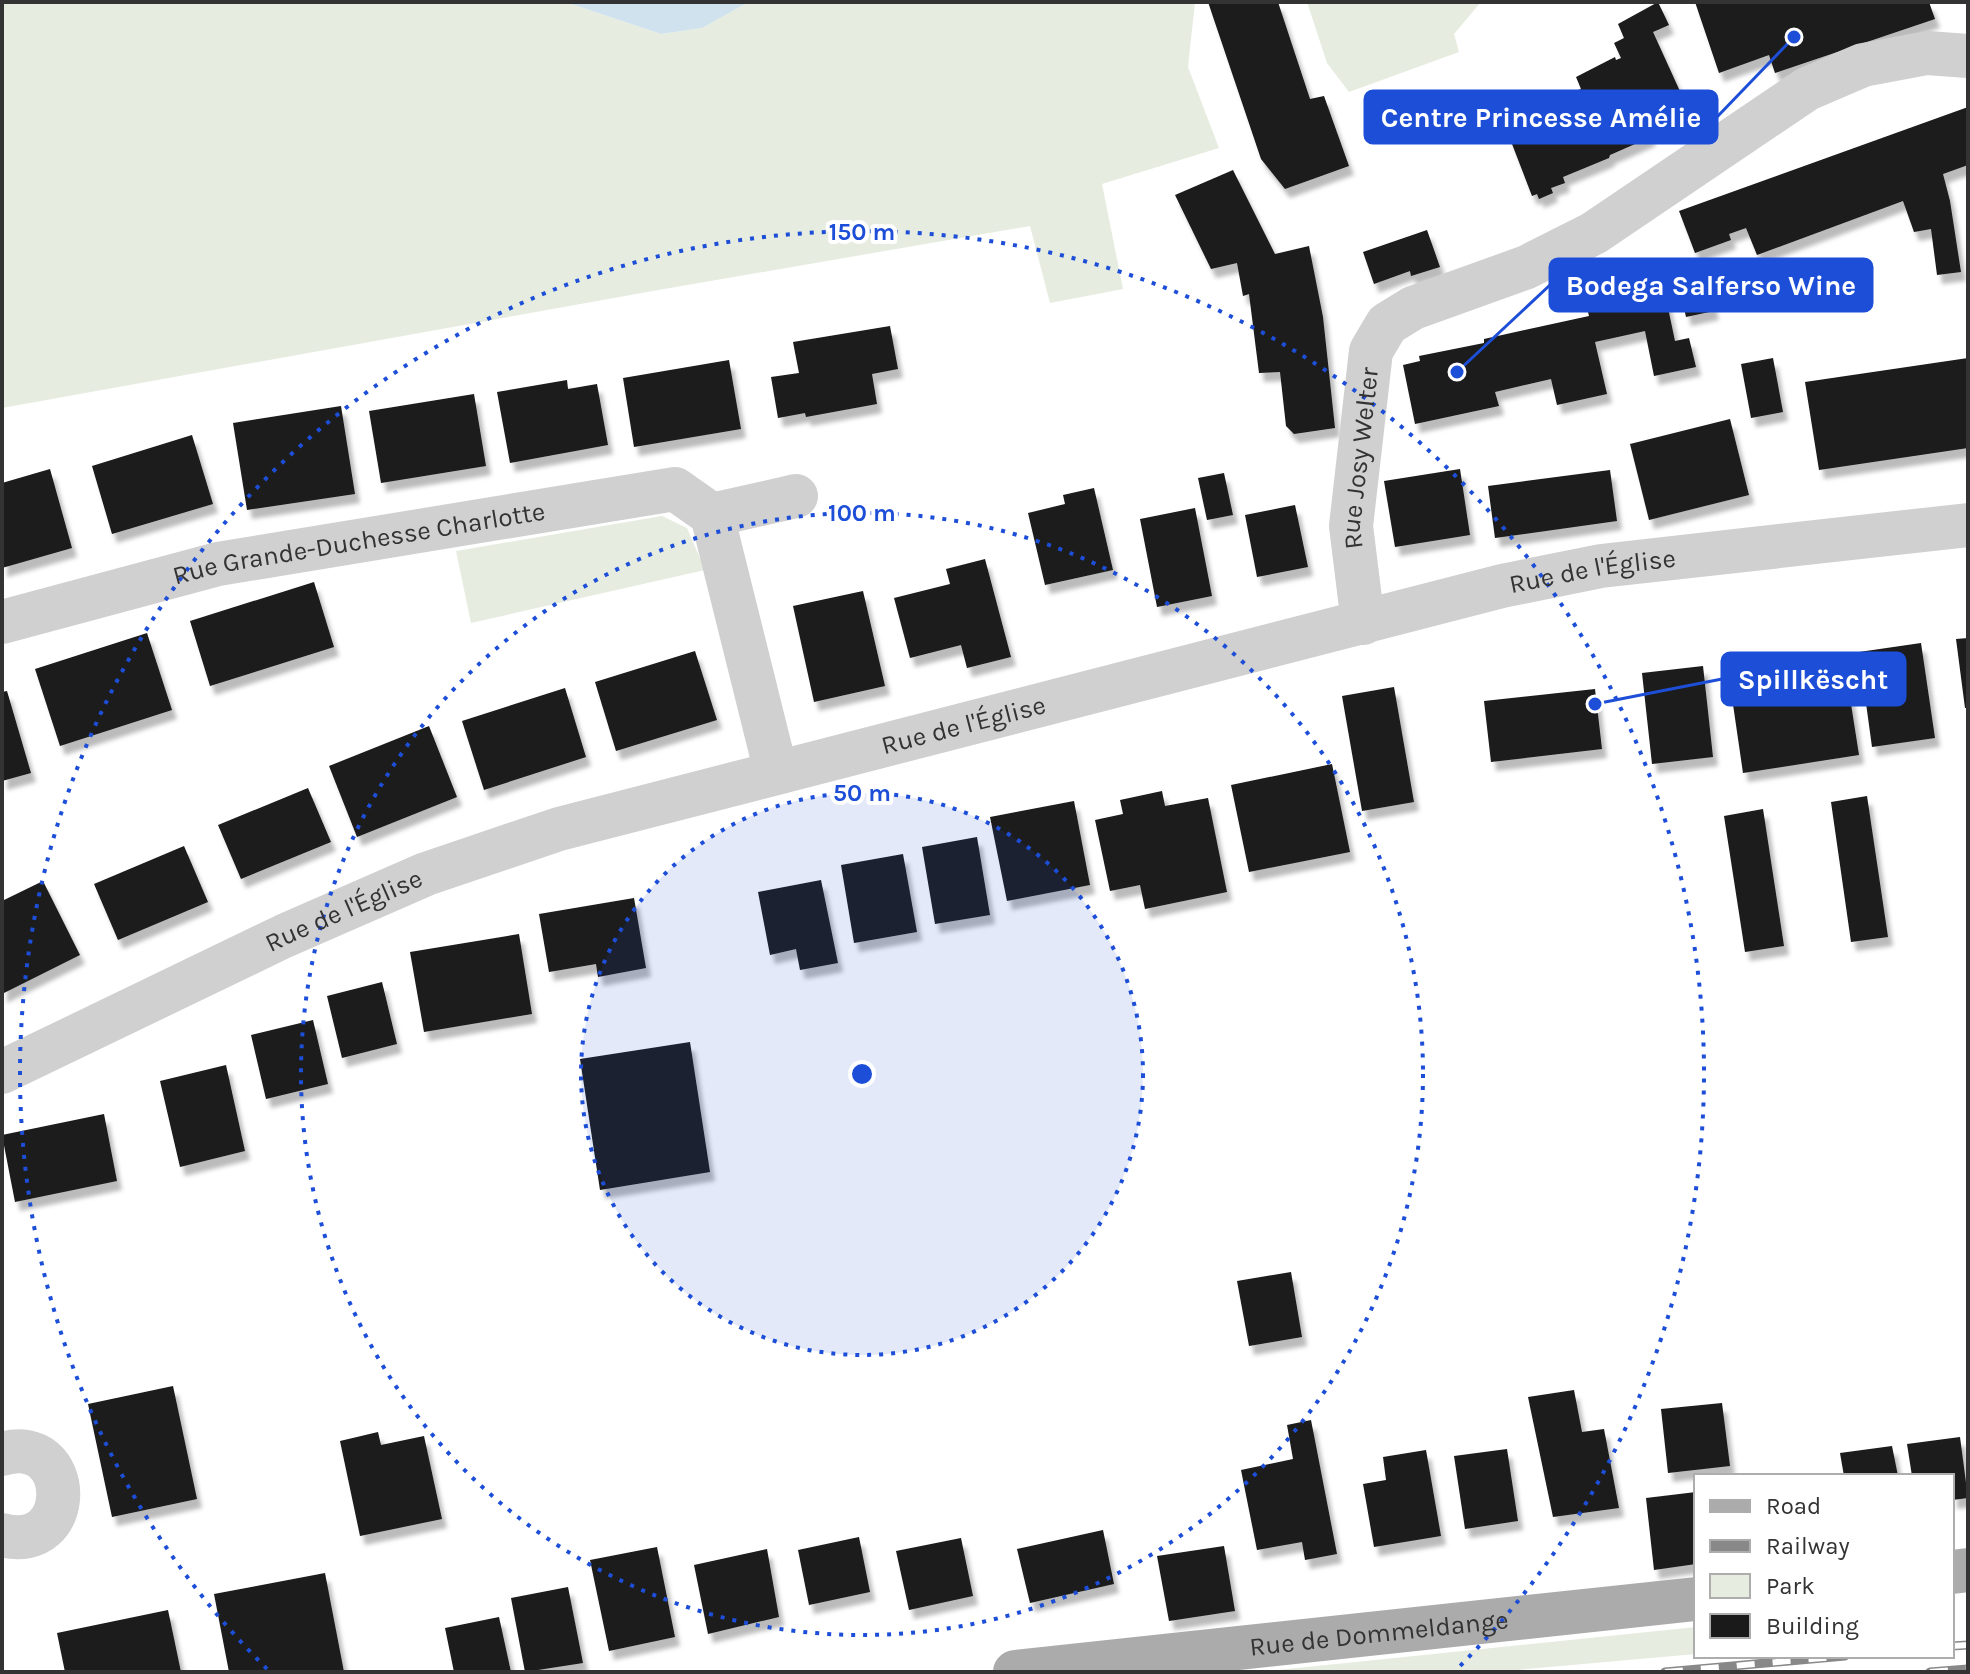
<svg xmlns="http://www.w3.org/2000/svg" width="1970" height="1674" viewBox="0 0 1970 1674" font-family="Karla,sans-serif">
<defs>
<filter id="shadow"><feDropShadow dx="5" dy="9" stdDeviation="2" flood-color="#0004"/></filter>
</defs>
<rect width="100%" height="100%" fill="#fff"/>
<path fill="#e6ecdf" d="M2,2h563l96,32 41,-6 47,-26h446l-7,65 31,81 -117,36 21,105 -73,14 -20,-77 -366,63 -662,119z
M1307,2h174l-27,32 5,18 -110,40 -22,-29z
M662,516l25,12 18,42 -234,53 -15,-72z
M1696,1627v27l-202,18h-237z"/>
<path fill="#cfe2ee" d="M565,2h184l-47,26 -41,6z"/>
<path fill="#1a1a1a" filter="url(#shadow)" d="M1208,2h70l32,97 14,-3 25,70 -64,23 -24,-30z
M1658,2l11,23 -16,7 36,79 -41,20 3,6 -41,18 -1,3 -46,19 2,6 -14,5 2,5 -14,6 -2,-5 -5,2 -30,-78 79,-29 -5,-12 39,-20 1,3 5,-2 -7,-15 10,-5 -6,-14z
M1695,2h234l6,17 -160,54 -6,-18 -50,18z
M1968,107v58l-25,9 7,27 11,71 -24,3 -6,-46 -17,3 -11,-31 -146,54 -11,-27 -17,6 2,6 -36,13 -16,-42z
M1233,170l42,84 34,-8 14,71 12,111 -41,6 -8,-8 -6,-54 -21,1 -10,-79 -6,2 -6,-33 -26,6 -36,-74z
M1427,230l13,37 -29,9 -1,-5 -36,13 -11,-32z
M1703,266l11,45 -28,6 -10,-45z
M1660,270l15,71 14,-3 7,29 -42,9 -9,-45 -50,11 12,52 -50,11 -6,-26 -56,13 4,14 -84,18 -12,-59 17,-4 -1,-5 65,-13v-4l105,-23 -7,-29z
M890,326l8,43 -26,5 5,30 -71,13 -1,-4 -27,5 -7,-41 28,-4 -6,-31z
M1773,358l10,54 -32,6 -10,-54z
M1968,358v90l-149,22 -14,-88z
M729,360l12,69 -107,18 -11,-69z
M567,380l1,9 29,-5 11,61 -98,18 -13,-71z
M474,394l12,72 -105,17 -12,-72z
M341,406l14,88 -108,16 -14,-87z
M1730,419l19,76 -100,25 -19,-76z
M192,435l21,69 -101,30 -20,-68z
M50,469l22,79 -70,20v-85z
M1460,469l10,66 -75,12 -11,-66z
M1610,470l7,51 -122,17 -7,-52z
M1224,473l9,42 -26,5 -9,-42z
M1094,488l19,82 -68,15 -17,-72 37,-9 -2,-9z
M1295,505l13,62 -51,10 -12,-62z
M1195,508l17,88 -55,11 -17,-88z
M985,559l26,98 -44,11 -6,-23 -51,13 -16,-60 56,-14 -4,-15z
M314,582l20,65 -124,39 -20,-65z
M863,591l22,95 -71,16 -21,-96z
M147,633l25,77 -112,36 -25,-77z
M1968,638v70h-3l-9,-69z
M1921,643l14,95 -63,9 -13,-95z
M695,651l22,69 -101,31 -21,-69z
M1843,653l16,102 -116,18 -15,-103z
M1703,666l10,91 -61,7 -10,-91z
M1394,687l20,115 -52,9 -20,-115z
M565,688l21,69 -102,33 -22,-69z
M1595,689l7,60 -111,13 -7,-61z
M7,691l24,82 -29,8v-89z
M429,726l28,71 -100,40 -28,-71z
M1332,764l18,88 -101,20 -18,-87z
M308,788l23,54 -90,37 -23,-54z
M1162,791l3,15 43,-8 19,94 -82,17 -5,-24 -30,6 -15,-71 28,-6 -3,-14z
M1867,796l21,141 -37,5 -20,-140z
M1074,801l16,84 -83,16 -17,-84z
M1763,809l21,137 -39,6 -21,-136z
M977,837l13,78 -55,9 -13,-77z
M184,846l24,56 -90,38 -24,-56z
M903,854l14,78 -63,11 -13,-78z
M821,880l17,83 -38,7 -4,-21 -26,6 -12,-63z
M43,881l37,74 -78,39v-93z
M634,898l12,70 -48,9 -2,-13 -47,8 -10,-58z
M519,934l13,80 -108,18 -14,-80z
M382,982l15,62 -55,14 -15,-62z
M313,1020l15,64 -62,15 -15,-64z
M690,1042l20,130 -110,18 -20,-131z
M226,1065l19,86 -65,16 -20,-86z
M104,1114l13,67 -102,21 -13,-67z
M1291,1272l11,65 -53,9 -12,-65z
M173,1386l24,113 -85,18 -24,-113z
M1574,1390l8,42 22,-3 15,79 -66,9 -25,-120z
M1722,1403l8,63 -62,7 -7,-64z
M1311,1420l26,134 -32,6 -3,-18 -45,8 -16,-80 52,-11 -6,-34z
M378,1432l3,13 43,-9 18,83 -82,17 -20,-95z
M1960,1437l8,61 -16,2v-24h-40l-5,-32z
M1892,1446l6,30h-54l-4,-23z
M1507,1449l11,72 -53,8 -11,-73z
M1426,1450l15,86 -67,11 -11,-63 23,-4 -3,-23z
M1696,1492v72l-42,6 -8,-72z
M1103,1530l11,54 -84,19 -13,-54z
M859,1537l11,55 -61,13 -11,-55z
M961,1538l12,58 -64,14 -13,-59z
M1224,1546l11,65 -66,10 -12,-65z
M657,1547l18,90 -66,14 -19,-91z
M767,1549l12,68 -71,17 -14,-69z
M325,1573l19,99h-115l-15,-78z
M568,1587l15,76 -58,9 -14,-74z
M168,1610l13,62h-116l-8,-39z
M499,1617l12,55h-57l-9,-44z"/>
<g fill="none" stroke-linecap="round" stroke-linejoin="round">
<g stroke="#d0d0d0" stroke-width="44">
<path d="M712,515l84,-19"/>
<path id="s1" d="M2,622l216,-58 457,-75 37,26 64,257"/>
<path id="s2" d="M1363,623l-12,-97 20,-175 16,-27 26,-16 114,-41 67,-34 213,-144 56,-24 64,-12 41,3"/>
<path id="s3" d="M2,1072l282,-136 142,-62 133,-45 943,-243 99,-20 367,-41"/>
<path d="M2,1454c74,-22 76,101 0,81"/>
</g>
<g stroke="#ababab" stroke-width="44">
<path d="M1952,1572l16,-2"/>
<path id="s4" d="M1015,1672l681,-73"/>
</g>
<defs>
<path id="rail" d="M1952,1646l16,-1
M1665,1672l180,-16
M1930,1672l38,-3"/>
</defs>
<use href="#rail" stroke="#888" stroke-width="9"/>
<use href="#rail" stroke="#fff" stroke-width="6" stroke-dasharray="18" stroke-linecap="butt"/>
</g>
<circle cx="862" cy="1074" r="281" fill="#1d4ed8" fill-opacity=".12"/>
<g fill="none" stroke="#1d4ed8" stroke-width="4" stroke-dasharray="4 8">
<circle cx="862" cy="1074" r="281"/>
<circle cx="862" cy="1074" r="561"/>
<path d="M267 1669A842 842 0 1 1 1457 1669"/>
</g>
<g text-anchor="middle" stroke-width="8" stroke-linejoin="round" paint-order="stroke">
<g font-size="26" fill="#333" stroke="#fff">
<text dy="9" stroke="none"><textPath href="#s2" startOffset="166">Rue Josy Welter</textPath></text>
<text dy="9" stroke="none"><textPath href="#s1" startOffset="366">Rue Grande-Duchesse Charlotte</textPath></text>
<text dy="9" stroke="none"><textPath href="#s3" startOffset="1674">Rue de l'Église</textPath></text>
<text dy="9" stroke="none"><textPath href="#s3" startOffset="1026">Rue de l'Église</textPath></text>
<text dy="9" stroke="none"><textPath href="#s3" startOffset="378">Rue de l'Église</textPath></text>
<text dy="9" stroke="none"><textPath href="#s4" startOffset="366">Rue de Dommeldange</textPath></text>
</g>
</g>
<circle cx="862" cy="1074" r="12" fill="#1d4ed8" stroke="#fff" stroke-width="4"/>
<g font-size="24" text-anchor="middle" font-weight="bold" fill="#1d4ed8" stroke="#fff" stroke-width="8" stroke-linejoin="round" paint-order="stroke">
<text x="862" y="240">150 m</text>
<text x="862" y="521">100 m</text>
<text x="862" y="801">50 m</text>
</g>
<path fill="none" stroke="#1d4ed8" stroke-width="3" d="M1794 37L1717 117M1457 372L1550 285M1595 704L1722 679"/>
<g fill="#1d4ed8" stroke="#fff" stroke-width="3">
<circle cx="1794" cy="37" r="8"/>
<circle cx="1457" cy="372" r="8"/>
<circle cx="1595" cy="704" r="8"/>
</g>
<g fill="#1d4ed8" stroke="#1d4ed8" stroke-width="3">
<rect x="1365" y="91" width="352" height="52" rx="8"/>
<rect x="1550" y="259" width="322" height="52" rx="8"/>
<rect x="1722" y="653" width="183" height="52" rx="8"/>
</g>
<g font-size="28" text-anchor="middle" font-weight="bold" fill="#fff">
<text x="1541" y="127">Centre Princesse Amélie</text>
<text x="1711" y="295">Bodega Salferso Wine</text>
<text x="1813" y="689">Spillkëscht</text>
</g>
<rect width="1970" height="1674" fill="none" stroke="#333333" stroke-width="8"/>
<rect x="1694" y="1474" width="260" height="184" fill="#ffffff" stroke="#adadad" stroke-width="2"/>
<rect x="1710" y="1500" width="40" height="12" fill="#ababab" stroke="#adadad" stroke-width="2"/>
<text x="1766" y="1514" font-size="24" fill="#333333">Road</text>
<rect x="1710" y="1540" width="40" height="12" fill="#888888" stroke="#adadad" stroke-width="2"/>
<text x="1766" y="1554" font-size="24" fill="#333333">Railway</text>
<rect x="1710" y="1574" width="40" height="24" fill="#e6ecdf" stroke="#adadad" stroke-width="2"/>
<text x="1766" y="1594" font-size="24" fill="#333333">Park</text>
<rect x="1710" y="1614" width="40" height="24" fill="#1a1a1a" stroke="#adadad" stroke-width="2"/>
<text x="1766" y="1634" font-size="24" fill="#333333">Building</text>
</svg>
